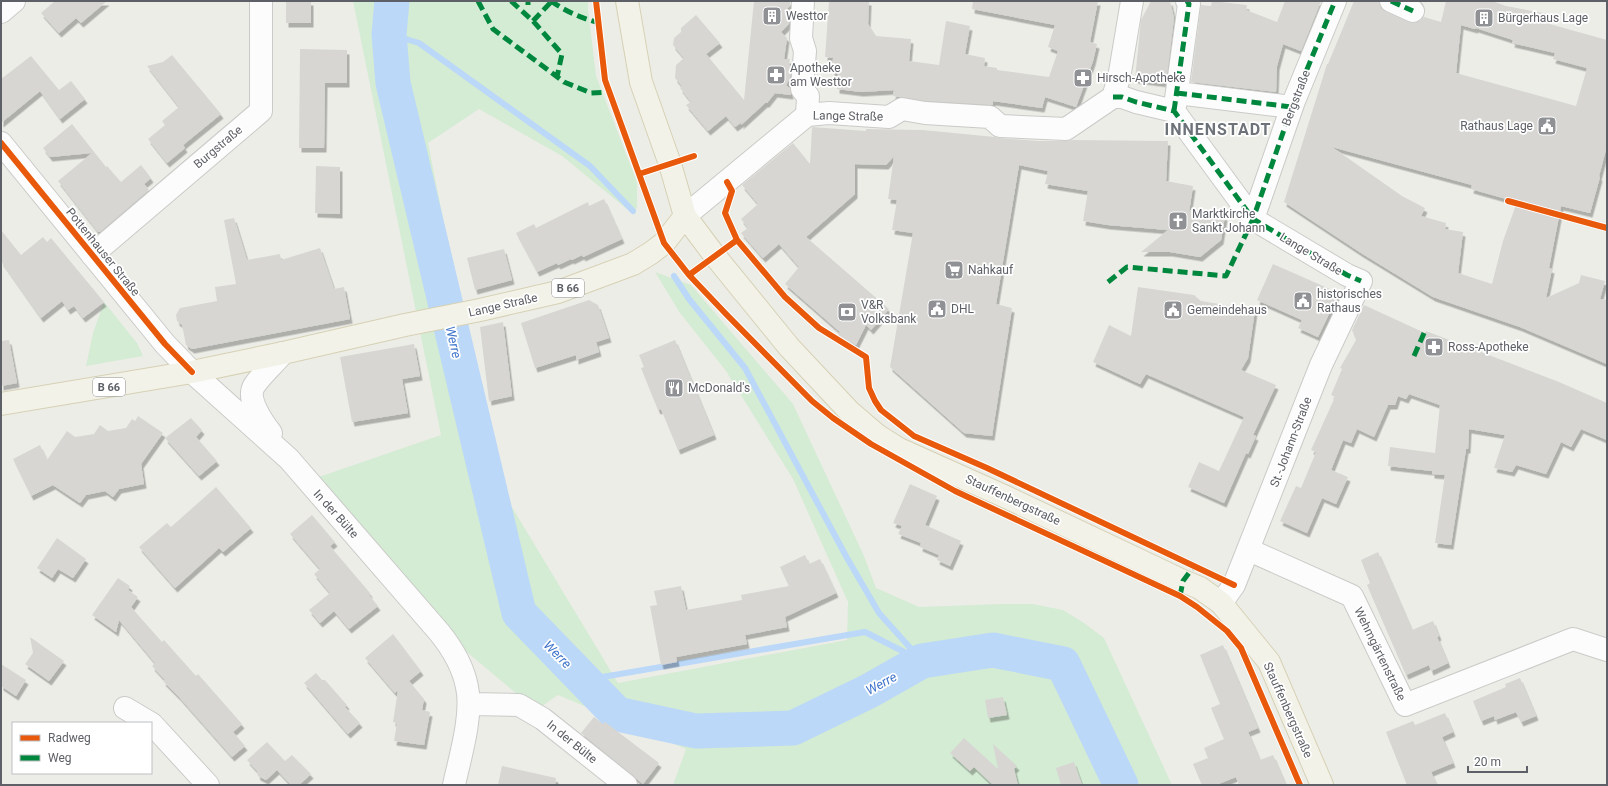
<svg xmlns="http://www.w3.org/2000/svg" width="1608" height="786" viewBox="0 0 1608 786" font-family="Roboto,sans-serif">
<defs>
<filter id="shadow"><feDropShadow dx="2.5" dy="4.5" stdDeviation="0" flood-color="#0004"/></filter>
</defs>
<rect width="100%" height="100%" fill="#edede8"/>
<path fill="#d4ebd4" d="M353,1h235v8l8,67 41,106v25l-4,7 -71,-58 -83,-47 -51,34 67,336 123,204 229,-43 1,-38 -55,-123 -67,-108 -46,-58 -25,-41 36,13 102,119 71,152 12,32 43,19 83,-3h31l30,6 21,13 20,15 68,147h-499l13,-36 -128,-54 -22,15 -81,-68 -142,-163 128,-44z
M104,302l33,41 6,13 -57,10 7,-33z"/>
<g fill="none" stroke-linecap="round" stroke-linejoin="round">
<path stroke="#bbd8f8" stroke-width="6" d="M389,34l30,9 171,123 43,45
M674,276l15,23 56,69 102,190 32,55 43,48
M585,680l280,-48 53,27"/>
<path stroke="#bbd8f8" stroke-width="35" d="M392,1l-3,33 4,49 126,530 98,101 79,17 97,-3 76,-37 53,-30 71,-11 70,14 58,121"/>
</g>
<path fill="#d7d6d3" fill-rule="evenodd" filter="url(#shadow)" d="M55,1h52l-26,22 -5,-5 -17,15 -18,-20z
M286,1h25v22h-25z
M754,1h36v5l-4,4 4,3 -1,11 -8,8 6,6 -3,21h6l-1,5 2,4 -1,10 -4,7 4,4 1,6 -16,-2 -8,10h-2l-24,22 1,-3 -7,5 -9,-11 -18,15 -22,-26 5,-3 -11,-14 2,-2 -7,-8 1,-13 8,-7 -11,-13 1,-7 7,-6v-4l15,-13 24,28 -14,11 38,46z
M829,1h40l-1,23 8,12 35,3 -2,22 30,4 7,-44 24,5 -5,28 20,4 -1,8 13,2v2l52,7 9,-26 -10,-4 7,-22 -83,-16 1,-8h125l-8,41 7,2 -4,17 -17,46 -31,-10 -3,11 -49,-7v4l-67,-4 -33,-5 1,-6 -33,2 -24,-3 1,-16 -6,-1 1,-14 -8,-1z
M1151,1h19l4,17 -8,65 -31,-4 6,-59z
M1212,1l35,4 -1,5 31,12 8,-21h36l-20,50 -18,-7 -6,22 -1,26 -85,-10 10,-77 10,1z
M1354,1h25l2,7 5,4 22,10 6,1 6,-2 4,-4 17,5 5,-21h46l14,5 42,8 -2,9 61,17v106l-8,30 1,1 -10,36 -29,-7 -12,62 3,1 -6,29 33,-15 2,-8 24,6 -5,18 7,1v64l-87,-37 -87,-30 -72,-44 -77,-51 43,-138h1zM1461,25l14,4 1,-1 37,12 -1,3 43,10 -2,6 34,9 -11,38 -120,-33zM1332,147l140,38 -1,4 46,13 -14,39 -11,43 -34,-11 5,-41 -18,-3 1,-6 -25,-7 4,-8 -23,-12z
M300,49l47,1v33h-22l-1,65h-25z
M172,55l49,59 -38,31 2,3 -18,15 -19,-24 17,-14 -3,-4 17,-14 -32,-41 16,-4z
M31,56l28,34 12,-9 14,18 -25,20 -20,-28 -39,32v-44z
M72,124l34,43 1,-1 14,16 20,-17 10,13 -7,6 5,6 -49,42h-2l-40,-51 34,-28 -42,4 -7,-9z
M812,127l54,4v-2l57,1 72,7 4,1 40,3h26l8,-1 95,1 -2,40 27,5 -4,26 2,-2 34,6 -4,24 -21,17 -30,-5h-29l27,-22 -60,-5 -25,-4 5,-30 -43,-7 3,-13 -29,-6 -23,139 16,4 -20,128 -28,-3 -74,-66 23,-134 -21,-3 5,-30 -9,-1 6,-43 -8,9 -31,-1v30l-49,43 83,72 -18,21 -5,-5 -10,20 -18,-9 2,-4 -55,-48 14,-17 -20,-23 -16,14 -22,-25 7,-5 -7,-9 17,-15 -16,-19 51,-42 17,21z
M316,166l24,1v47l-25,-1z
M604,199l18,40 -39,18 -1,-2 -10,5 -1,-1 -13,6 -1,-2 -20,9 -21,-39 18,-9 2,4 52,-26 1,4z
M234,218l13,42 33,-6 1,6 39,-12 14,41 10,-2 6,32 -158,30 -6,-4 -4,-20 -5,-4 -1,-6 4,-7 37,-7 -2,-14 21,-3 -12,-64z
M1,230l20,25 22,-18 4,5 4,-4 53,64 -21,16 -9,-12 -6,4 -6,-9 -21,17 -40,-57z
M504,249l8,31 -37,10 -8,-32z
M1273,264l66,29 -21,44 -20,-9 4,-8 -45,-20z
M1138,287l56,8 7,6 54,9 -7,48 -7,12 35,15 -23,50 3,1 -8,18 -2,-1 -22,50 -36,-16 11,-25 20,9 25,-54 -98,-43 -6,10 -47,-22 16,-37 22,11z
M589,300l9,5 11,33 -13,4 3,10 -23,8v-5l-41,13 -14,-45z
M1364,305l61,28 1,-2 133,51 48,21v37l-26,-11 -10,18 -10,-5 -15,32 -30,-9 -4,7 -18,-4 11,-33 -36,-6 -1,20h-2l-15,96 -16,-2 10,-68 -13,-1v-3l-44,-5 2,-19 45,6 5,-48 -31,-11 -3,5 -8,-3 -3,9h-7l-14,32 -17,-8 -6,14 -8,-3 -12,30 17,7 -12,27 -14,-6 -15,35 -27,-12 16,-35 5,2 15,-36 -5,-2 24,-53 -4,-2 11,-26 -2,-1 16,-28 -4,-10z
M503,322l9,74 -23,5 -9,-74z
M9,340l8,43 -16,3v-45z
M675,340l39,95 -36,15 -17,-41 -3,1 -17,-42 3,-1 -5,-12z
M414,344l6,32 -18,3 6,34 -56,9 -12,-65z
M138,416l25,17 -22,31 3,20 -25,5 -6,8 -8,-6 -19,4 -6,8 -27,-18 -22,11 -18,-37 27,-14 7,15 20,-29 8,6 19,-3 6,-9 8,6 18,-3 6,-9 3,2z
M191,418l11,12 -6,7 21,24 -18,15 -34,-38z
M910,484l27,12 -12,29 36,16 -11,25 -13,-6 2,-5 -19,-8 1,-4 -23,-9 4,-8 -9,-3z
M216,487l35,41 -28,24 -4,-4 -44,40 -36,-41 28,-24 4,4z
M312,515l23,27 -5,4 40,47 -1,2 9,11 -29,23 -15,-18 -14,12 -11,-13 21,-17 -16,-19 6,-5 -30,-35z
M57,538l29,21 -13,19 -15,-9 -6,9 -15,-10z
M1378,552l34,78 21,-9 6,15 -2,1 11,26 -17,8 -2,-6 -23,10 -39,-90 3,-2 -9,-23z
M805,555l4,9 11,-5 16,34 -51,24 2,10 -42,8 2,9 -71,13 1,5 -16,3 -11,-59 7,-1 -3,-14 27,-5 5,24 56,-10 -1,-5 48,-9 -9,-19z
M118,578l12,8 -2,4 10,7 -7,10 31,35 2,-2 32,36 2,-2 44,50 -9,8 12,14 -13,11 -53,-60 -16,-16 2,-1 -13,-14 3,-3 -36,-43 -3,12 -24,-17z
M393,634l28,37 -12,10 15,18 -2,11 8,2 -6,33 -30,-4 3,-18 -4,-1 5,-32 -3,3 -30,-35z
M30,637l34,24 -15,20 -24,-17 8,-11z
M1223,645l35,83 -10,4 12,28 13,-5 13,30h-47l-3,-8 -20,8h-14l-9,-21 15,-6 -4,-10 20,-9 -13,-31 9,-4 -20,-49z
M1,664l25,16 -10,16 -15,-10z
M316,673l6,7h3l22,25 -2,2 15,16 -12,11 -44,-51z
M1520,678l16,38 -15,6 -5,-10 -21,8 -1,-4 -13,5 -8,-20 33,-14 -1,-3z
M1003,697l4,18 -19,3 -3,-18z
M1445,713l8,19 -11,5 11,26 -22,9 6,13h-30l-21,-53 27,-11 2,4z
M594,717l9,7 2,-2 54,41 -16,21 -62,-51z
M964,738l34,31 -5,-25 24,22 -3,3 4,16h-25l-19,-18 -4,4 -20,-18z
M267,742l18,19 7,-6 19,19 -12,11h-8l-14,-15 -11,10 -8,-4 -1,-5 -10,-11z
M1074,762l8,23h-21l-5,-17z
M502,766l54,12 -1,7h-57z"/>
<g fill="none" stroke-linecap="round" stroke-linejoin="round">
<defs>
<path id="minor" d="M803,1l-2,37 4,13 -3,38 6,7 -1,19
M1391,1l22,10
M1,12l13,-11
M1177,93l115,14
M1113,97l6,-19 13,-77
M1175,106l14,-102 -2,-3
M1,143l164,201 27,28 97,87 150,173c13,16 24,34 28,55 6,28 -7,70 -13,98
M685,216l122,-101 22,-2 60,4 13,-8 23,4 65,4 10,9 66,3 47,-32h9l14,5 38,9 79,108 94,56 14,6 -40,84 -87,220 -13,18
M1253,219l41,-118 41,-100
M92,255l169,-144v-110
M271,433c-8,-10 -25,-34 -17,-47 8,-12 20,-22 29,-33
M1249,550l103,46 53,109 168,-66 34,11
M469,704l50,1 24,14 83,66
M125,708l27,16 56,61"/>
<path id="major" d="M627,1l14,81 29,82 15,52 30,40 74,91 60,64 28,24 22,14 107,48 177,84 17,7 21,15 48,59 53,123
M1,404l191,-32 91,-19 122,-28 75,-15 78,-18 75,-28 18,-11 13,-10 21,-27"/>
</defs>
<use href="#minor" stroke="#cacac8" stroke-width="24"/>
<use href="#major" stroke="#d6d1b4" stroke-width="24"/>
<use href="#minor" stroke="#fcfcfc" stroke-width="22"/>
<use href="#major" stroke="#f3f2e8" stroke-width="22"/>
<path stroke="#00873e" stroke-width="5" stroke-dasharray="10 5" stroke-linecap="butt" d="M478,1l15,28 71,53 27,11 18,-1
M511,1l22,20 29,33 -5,23
M528,1v4
M551,1c14,10 32,18 49,22
M1391,1l22,10
M533,21l19,-20
M1177,93l115,14
M1113,97h9l14,5 38,9 79,108 94,56 14,6
M1174,111l15,-107 -2,-3
M1108,282l19,-15 99,9 27,-57 41,-118 41,-100
M1414,356l11,-25
M1180,596l3,-15 11,-15"/>
<defs>
<path id="cycleway" d="M596,1l9,79 8,22 51,141 25,32 37,39 86,87 21,17 38,26 84,47 225,105 17,11 30,24 14,17 59,137
M1,143l164,201 27,28
M639,174l55,-18
M727,182l5,9 -7,22 12,27 48,57 34,31 47,29 3,31 6,13 6,9 33,26 73,32 247,117
M1508,201l99,27
M689,275l48,-35"/>
</defs>
<use href="#cycleway" stroke="#fff" stroke-width="8"/>
<use href="#cycleway" stroke="#e8590c" stroke-width="6"/>
</g>
<defs>
<symbol id="building-square" viewBox="-11 -11 22 22"><rect x="-9" y="-9" width="18" height="18" rx="4" fill="#8f9194" stroke="#fff"/><path d="M-4-6H4V6H1V3H-1V6H-4ZM-2.5-4.3h1.7v1.8h-1.7ZM.8-4.3h1.7v1.8H.8ZM-2.5-1h1.7V.8h-1.7ZM.8-1h1.7V.8H.8Z" fill="#fff"/></symbol>
<symbol id="pharmacy-square" viewBox="-11 -11 22 22"><rect x="-9" y="-9" width="18" height="18" rx="4" fill="#8f9194" stroke="#fff"/><path d="M-2-6h4v4h4v4h-4v4h-4v-4h-4v-4h4Z" fill="#fff"/></symbol>
<symbol id="civic-square" viewBox="-11 -11 22 22"><rect x="-9" y="-9" width="18" height="18" rx="4" fill="#8f9194" stroke="#fff"/><path d="M-.6-6.5H3V-4.5H.6V-3L4-1V1h2V6H-6V1h2V-1L-.6-3ZM-1.2 2.5V6h2.4V2.5Z" fill="#fff"/></symbol>
<symbol id="church-square" viewBox="-11 -11 22 22"><rect x="-9" y="-9" width="18" height="18" rx="4" fill="#8f9194" stroke="#fff"/><path d="M-1.2-6h2.4v3.5h3.3v2.4h-3.3V6h-2.4V-.1h-3.3v-2.4h3.3Z" fill="#fff"/></symbol>
<symbol id="supermarket-square" viewBox="-11 -11 22 22"><rect x="-9" y="-9" width="18" height="18" rx="4" fill="#8f9194" stroke="#fff"/><path d="M-6-5.5h2.5l.6 2H6L4.5 2H-2.5L-4.4-4H-6ZM-1.5 3.2a1.3 1.3 0 1 0 .1 0ZM3 3.2a1.3 1.3 0 1 0 .1 0Z" fill="#fff"/></symbol>
<symbol id="bank-square" viewBox="-11 -11 22 22"><rect x="-9" y="-9" width="18" height="18" rx="4" fill="#8f9194" stroke="#fff"/><path d="M-6-4H6V4H-6ZM0-2.3a2.3 2.3 0 1 0 0 4.6a2.3 2.3 0 1 0 0-4.6Z" fill="#fff"/></symbol>
<symbol id="restaurant-square" viewBox="-11 -11 22 22"><rect x="-9" y="-9" width="18" height="18" rx="4" fill="#8f9194" stroke="#fff"/><path d="M-5-6h1v4h1v-4h1v4h1v-4h1v5L-1.5 .5V6h-2V.5L-5-1ZM5-6V6H3V1.5H1.5Q1.5-4 5-6Z" fill="#fff"/></symbol>
</defs>
<g fill-rule="evenodd">
<use href="#building-square" x="761" y="5" width="22" height="22"/>
<use href="#building-square" x="1473" y="7" width="22" height="22"/>
<use href="#pharmacy-square" x="765" y="64" width="22" height="22"/>
<use href="#pharmacy-square" x="1072" y="67" width="22" height="22"/>
<use href="#civic-square" x="1536" y="115" width="22" height="22"/>
<use href="#church-square" x="1167" y="210" width="22" height="22"/>
<use href="#supermarket-square" x="943" y="259" width="22" height="22"/>
<use href="#civic-square" x="1292" y="290" width="22" height="22"/>
<use href="#civic-square" x="926" y="298" width="22" height="22"/>
<use href="#civic-square" x="1162" y="299" width="22" height="22"/>
<use href="#bank-square" x="836" y="301" width="22" height="22"/>
<use href="#pharmacy-square" x="1423" y="336" width="22" height="22"/>
<use href="#restaurant-square" x="663" y="377" width="22" height="22"/>
</g>
<g text-anchor="middle" stroke-width="3.5" stroke-linejoin="round" paint-order="stroke">
<g fill="#fff" stroke="#8e9094" stroke-width="1">
<rect x="552" y="279" width="32" height="18" rx="3"/>
<rect x="93" y="378" width="32" height="18" rx="3"/>
</g>
<g font-size="11" font-weight="bold" fill="#5d6066">
<text x="568" y="292">B 66</text>
<text x="109" y="391">B 66</text>
</g>
<g font-size="12" fill="#5d6066" stroke="#fff" text-anchor="start">
<text x="786" y="20">Westtor</text>
<text x="1498" y="22">Bürgerhaus Lage</text>
<text x="790" y="72">Apotheke<tspan x="790" dy="14">am Westtor</tspan></text>
<text x="1097" y="82">Hirsch-Apotheke</text>
<text x="1533" y="130" text-anchor="end">Rathaus Lage</text>
<text x="1192" y="218">Marktkirche<tspan x="1192" dy="14">Sankt Johann</tspan></text>
<text x="968" y="274">Nahkauf</text>
<text x="1317" y="298">historisches<tspan x="1317" dy="14">Rathaus</tspan></text>
<text x="861" y="309">V&amp;R<tspan x="861" dy="14">Volksbank</tspan></text>
<text x="951" y="313">DHL</text>
<text x="1187" y="314">Gemeindehaus</text>
<text x="1448" y="351">Ross-Apotheke</text>
<text x="688" y="392">McDonald's</text>
</g>
<g font-size="12" fill="#5d6066" stroke="#fff">
<text transform="translate(1296 98) rotate(-69)" y="4">Bergstraße</text>
<text transform="translate(848 116) rotate(1)" y="4">Lange Straße</text>
<text transform="translate(218 147) rotate(-40)" y="4">Burgstraße</text>
<text transform="translate(103 252) rotate(51)" y="4">Pottenhauser Straße</text>
<text transform="translate(1311 254) rotate(31)" y="4">Lange Straße</text>
<text transform="translate(503 305) rotate(-13)" y="4">Lange Straße</text>
<text transform="translate(1291 442) rotate(-69)" y="4">St.-Johann-Straße</text>
<text transform="translate(1013 500) rotate(25)" y="4">Stauffenbergstraße</text>
<text transform="translate(336 514) rotate(48)" y="4">In der Bülte</text>
<text transform="translate(1380 654) rotate(64)" y="4">Wehmgärtenstraße</text>
<text transform="translate(1288 710) rotate(66)" y="4">Stauffenbergstraße</text>
<text transform="translate(572 742) rotate(39)" y="4">In der Bülte</text>
</g>
<g font-size="13" font-style="italic" fill="#4075cb" stroke="#fff">
<text transform="translate(454 342) rotate(77)" y="5">Werre</text>
<text transform="translate(558 654) rotate(45)" y="5">Werre</text>
<text transform="translate(881 683) rotate(-29)" y="5">Werre</text>
</g>
<g font-size="16" font-weight="bold" letter-spacing="1" fill="#6e7279" stroke="#fff">
<text x="1218" y="135">INNENSTADT</text>
</g>
</g>
<rect width="1608" height="786" fill="none" stroke="#5d6066" stroke-width="4"/>
<rect x="12" y="722" width="140" height="52" fill="#ffffff" stroke="#bebfc2"/>
<rect x="20" y="735" width="20" height="6" fill="#e8590c" stroke="#bebfc2"/>
<text x="48" y="742" font-size="12" fill="#5d6066">Radweg</text>
<rect x="20" y="755" width="20" height="6" fill="#00873e" stroke="#bebfc2"/>
<text x="48" y="762" font-size="12" fill="#5d6066">Weg</text>
<path d="M1468 766v6h59v-6" fill="none" stroke="#5d6066" stroke-width="2"/>
<text x="1474" y="766" font-size="12" fill="#5d6066" stroke="#ffffff" stroke-width="3" paint-order="stroke">20 m</text>
</svg>
